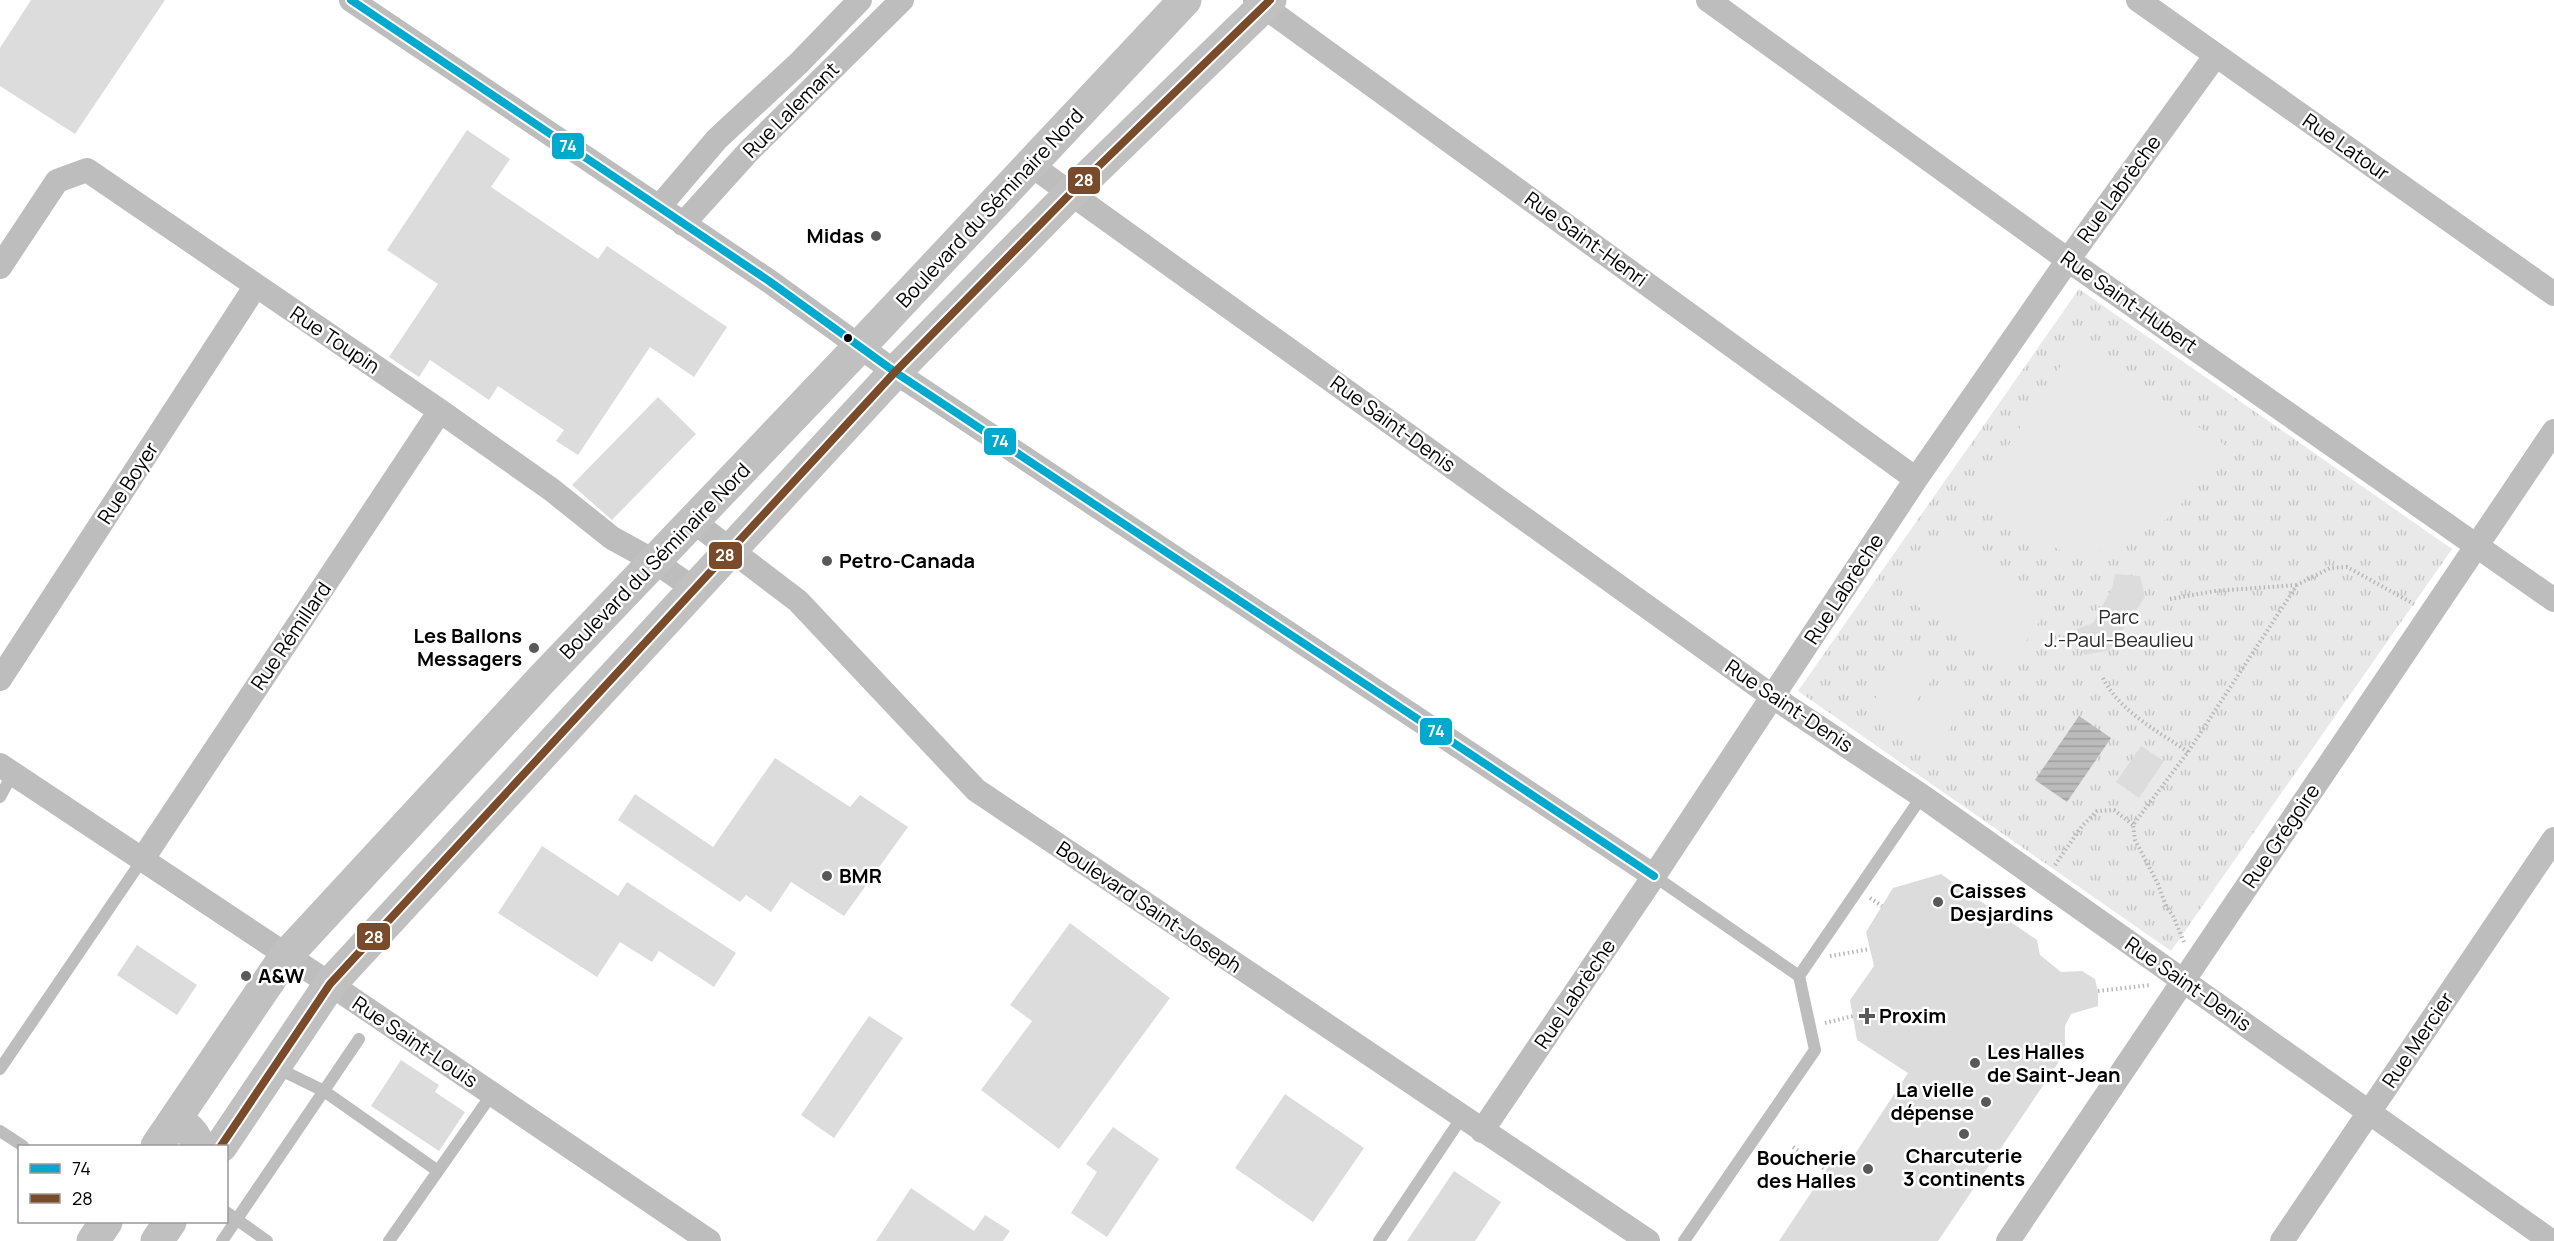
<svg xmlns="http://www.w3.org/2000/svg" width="2554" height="1241" viewBox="0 0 2554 1241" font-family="Manrope,sans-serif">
<defs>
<pattern id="grass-tufts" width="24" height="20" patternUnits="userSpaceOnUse" patternTransform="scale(1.5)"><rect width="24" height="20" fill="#e9e9e9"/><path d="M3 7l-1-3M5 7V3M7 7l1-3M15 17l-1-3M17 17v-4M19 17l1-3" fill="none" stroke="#c6c6c6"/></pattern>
<pattern id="water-rules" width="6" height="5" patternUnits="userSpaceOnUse" patternTransform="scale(1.5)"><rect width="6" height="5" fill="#bbb"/><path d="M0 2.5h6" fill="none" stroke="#9f9f9f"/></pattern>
</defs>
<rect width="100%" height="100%" fill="#fff"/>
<path fill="url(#grass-tufts)" d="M2079,289l373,260 -281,402 -373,-260z"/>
<path fill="#e9e9e9" d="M2076,343l156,107 -64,68 -37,22 -55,18 -32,-16 -68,-48z
M1947,532l100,70v8l-37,55 -7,1 -100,-70 -1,-9 38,-54z
M1909,651l28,21 -41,58 -29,-20z
M1944,676l28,21 -41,58 -29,-20z"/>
<path fill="url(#water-rules)" d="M2079,716l32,22 -44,64 -32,-22z"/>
<path fill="#dcdcdc" d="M31,0h134l-90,134 -75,-48v-38z
M467,130l43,29 -19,28 107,72 9,-13 120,81 -33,50 -44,-30 -72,108 -22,-14 8,-11 -66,-44 -9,14 -59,-40 -11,17 -30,-20 49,-73 -51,-34z
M658,397l38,37 -84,86 -40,-35z
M2115,574l25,2 5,21 -36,53 -25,5 -7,-26 16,-6 19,-35z
M2141,746l23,15 -25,37 -23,-16z
M775,758l75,49 10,-12 48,32 -64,89 -53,-34 -20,30 -25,-17 -6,7 -122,-82 17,-26 78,53z
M542,846l76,50 9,-14 109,71 -22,34 -55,-36 -7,11 -32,-20 -23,35 -99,-64z
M1941,874l96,66 3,15 21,17 21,-1 13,8 3,12v15l-27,8 -6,12v27l-127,188h-159l61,-92 13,8 55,-84 -51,-33 -7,-40 24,-34 -8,-34 27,-44z
M1070,923l100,75 -111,151 -78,-59 51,-69 -22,-16z
M137,945l60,40 -20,30 -60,-40z
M869,1016l34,22 -69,100 -33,-23z
M401,1060l38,25 -4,7 30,20 -26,39 -68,-45z
M1285,1094l79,54 -51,74 -78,-54z
M1113,1127l46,32 -52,78 -36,-24 26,-41 -11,-8z
M1454,1171l47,31 -26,39h-68z
M911,1188l63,43 11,-16 25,16 -7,10h-127z"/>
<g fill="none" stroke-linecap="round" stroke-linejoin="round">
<path stroke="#b8b8b8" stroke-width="4" stroke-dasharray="1.5 3" stroke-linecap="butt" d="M2170,599l45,-8 82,-6
M2103,678c17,34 55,53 85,74
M2055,865l27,-39 15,-15 17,-1 19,15
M1870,898l12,8
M2184,942l-11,-26 -7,-10 -8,-22 -23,-44 -2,-15 55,-73 109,-167 33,-17 17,-1 67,37
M1830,956l40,-7
M2098,991l53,-6
M1825,1023l28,-7
M1793,1147l33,23"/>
<path stroke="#bdbdbd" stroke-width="12" d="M0,797l13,-24
M1654,876l145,100
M275,1067l49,24 114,80
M0,1069l142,-209
M0,1131l23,15
M226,1212l41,29
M222,1241l137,-202
M389,1241l103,-147
M1379,1241l83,-124
M1684,1241l131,-191 -16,-74 123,-180"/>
<path stroke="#bdbdbd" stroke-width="24" d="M351,0l418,281 126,91 759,504
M1255,0l661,479
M1708,0l360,260 486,340
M2138,0l416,294
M1031,165l742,532 149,99 629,445
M659,207l58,-68 82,-76 61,-63
M683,224l66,-73 153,-151
M0,267l57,-86 30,-11 353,241 112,79 60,48 42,23 39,27
M693,521l105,80 178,189 672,451
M0,679l255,-392
M0,765l330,219 379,257
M142,860l298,-449
M1482,1131l172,-255 262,-397 152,-219 148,-205
M2008,1241l546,-810
M2282,1241l272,-402"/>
<path stroke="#c0c0c0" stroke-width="33" d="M175,1120c10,6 22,14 22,26
M157,1146l128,-189 258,-279 317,-332 325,-346
M221,1146l109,-162 565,-612 176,-179 199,-193
M93,1241l13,-19
M157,1241l13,-19"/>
<defs>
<path id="bus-1" d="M351,0l418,281 126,91 759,504"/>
<path id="bus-2" d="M221,1146l109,-162 565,-612 176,-179 199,-193"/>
</defs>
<use href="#bus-1" stroke="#fff" stroke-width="12"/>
<use href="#bus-2" stroke="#fff" stroke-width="12"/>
<use href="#bus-1" stroke="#00a9ce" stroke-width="8"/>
<use href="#bus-2" stroke="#7a4b2a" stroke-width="8"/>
</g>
<g fill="#595959" stroke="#fff" stroke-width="2">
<circle cx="876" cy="236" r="6"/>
<circle cx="827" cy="561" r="6"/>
<circle cx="534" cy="648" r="6"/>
<circle cx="827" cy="876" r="6"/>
<circle cx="1938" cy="902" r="6"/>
<circle cx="246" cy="976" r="6"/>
<path d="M1864 1007h6v6h6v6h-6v6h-6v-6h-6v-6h6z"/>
<circle cx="1975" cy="1063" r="6"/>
<circle cx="1986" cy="1102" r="6"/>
<circle cx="1964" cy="1134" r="6"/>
<circle cx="1868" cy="1169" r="6"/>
</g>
<circle fill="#000" stroke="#fff" stroke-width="2" cx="848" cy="338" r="5"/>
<g text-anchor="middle" stroke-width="5" stroke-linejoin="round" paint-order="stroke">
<g font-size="20" fill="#000" stroke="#fff">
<text transform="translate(791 110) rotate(-45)" y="7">Rue Lalemant</text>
<text transform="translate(2346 147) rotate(35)" y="7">Rue Latour</text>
<text transform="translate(2119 189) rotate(-54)" y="7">Rue Labrèche</text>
<text transform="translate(990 208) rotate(-47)" y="7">Boulevard du Séminaire Nord</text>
<text transform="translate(1586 239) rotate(36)" y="7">Rue Saint-Henri</text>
<text transform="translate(2129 302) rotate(35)" y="7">Rue Saint-Hubert</text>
<text transform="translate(335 340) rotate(34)" y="7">Rue Toupin</text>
<text transform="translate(1393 424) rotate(36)" y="7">Rue Saint-Denis</text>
<text transform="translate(128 483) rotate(-57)" y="7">Rue Boyer</text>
<text transform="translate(655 561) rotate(-46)" y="7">Boulevard du Séminaire Nord</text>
<text transform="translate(1844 589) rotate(-57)" y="7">Rue Labrèche</text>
<text transform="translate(291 636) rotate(-56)" y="7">Rue Rémillard</text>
<text transform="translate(1789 706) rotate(34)" y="7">Rue Saint-Denis</text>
<text transform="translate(2281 836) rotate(-56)" y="7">Rue Grégoire</text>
<text transform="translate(1149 907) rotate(34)" y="7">Boulevard Saint-Joseph</text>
<text transform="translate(2188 984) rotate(35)" y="7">Rue Saint-Denis</text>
<text transform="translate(1575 994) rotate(-56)" y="7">Rue Labrèche</text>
<text transform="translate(2418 1040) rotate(-56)" y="7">Rue Mercier</text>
<text transform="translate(415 1042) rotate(34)" y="7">Rue Saint-Louis</text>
</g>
<g font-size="20" font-weight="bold" fill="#000" stroke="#fff" text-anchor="start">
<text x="864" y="243" text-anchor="end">Midas</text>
<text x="839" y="568">Petro-Canada</text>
<text x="522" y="643" text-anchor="end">Les Ballons<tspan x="522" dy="23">Messagers</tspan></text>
<text x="839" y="883">BMR</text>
<text x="1950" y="898">Caisses<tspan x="1950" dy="23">Desjardins</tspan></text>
<text x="258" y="983">A&amp;W</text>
<text x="1879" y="1023">Proxim</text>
<text x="1987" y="1059">Les Halles<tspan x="1987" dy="23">de Saint-Jean</tspan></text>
<text x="1974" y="1097" text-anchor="end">La vielle<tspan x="1974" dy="23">dépense</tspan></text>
<text x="1964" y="1163" text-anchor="middle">Charcuterie<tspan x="1964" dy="23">3 continents</tspan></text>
<text x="1856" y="1165" text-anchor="end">Boucherie<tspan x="1856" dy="23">des Halles</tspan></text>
</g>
<g font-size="20" fill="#2e2e2e" stroke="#fff">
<text x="2119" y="624">Parc<tspan x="2119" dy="23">J.-Paul-Beaulieu</tspan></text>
</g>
</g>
<g stroke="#fff" stroke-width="2">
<rect x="551" y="132" width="34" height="28" rx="6" fill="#00a9ce"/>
<rect x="1067" y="166" width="34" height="29" rx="6" fill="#7a4b2a"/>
<rect x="983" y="427" width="34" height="29" rx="6" fill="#00a9ce"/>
<rect x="708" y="541" width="35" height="29" rx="6" fill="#7a4b2a"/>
<rect x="1419" y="717" width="34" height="29" rx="6" fill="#00a9ce"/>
<rect x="356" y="922" width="35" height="29" rx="6" fill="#7a4b2a"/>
</g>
<g font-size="16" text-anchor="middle" font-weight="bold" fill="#fff">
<text x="568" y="152">74</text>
<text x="1084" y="186">28</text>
<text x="1000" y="447">74</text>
<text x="725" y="561">28</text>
<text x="1436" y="737">74</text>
<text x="374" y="943">28</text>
</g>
<rect x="18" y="1145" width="210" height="78" fill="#ffffff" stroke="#999999" stroke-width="1.5"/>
<rect x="30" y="1164" width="30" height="9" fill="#00a9ce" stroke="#999999" stroke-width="1.5"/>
<text x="72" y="1175" font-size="18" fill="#000000">74</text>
<rect x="30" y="1194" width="30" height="9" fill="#7a4b2a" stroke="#999999" stroke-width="1.5"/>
<text x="72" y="1205" font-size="18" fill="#000000">28</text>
</svg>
